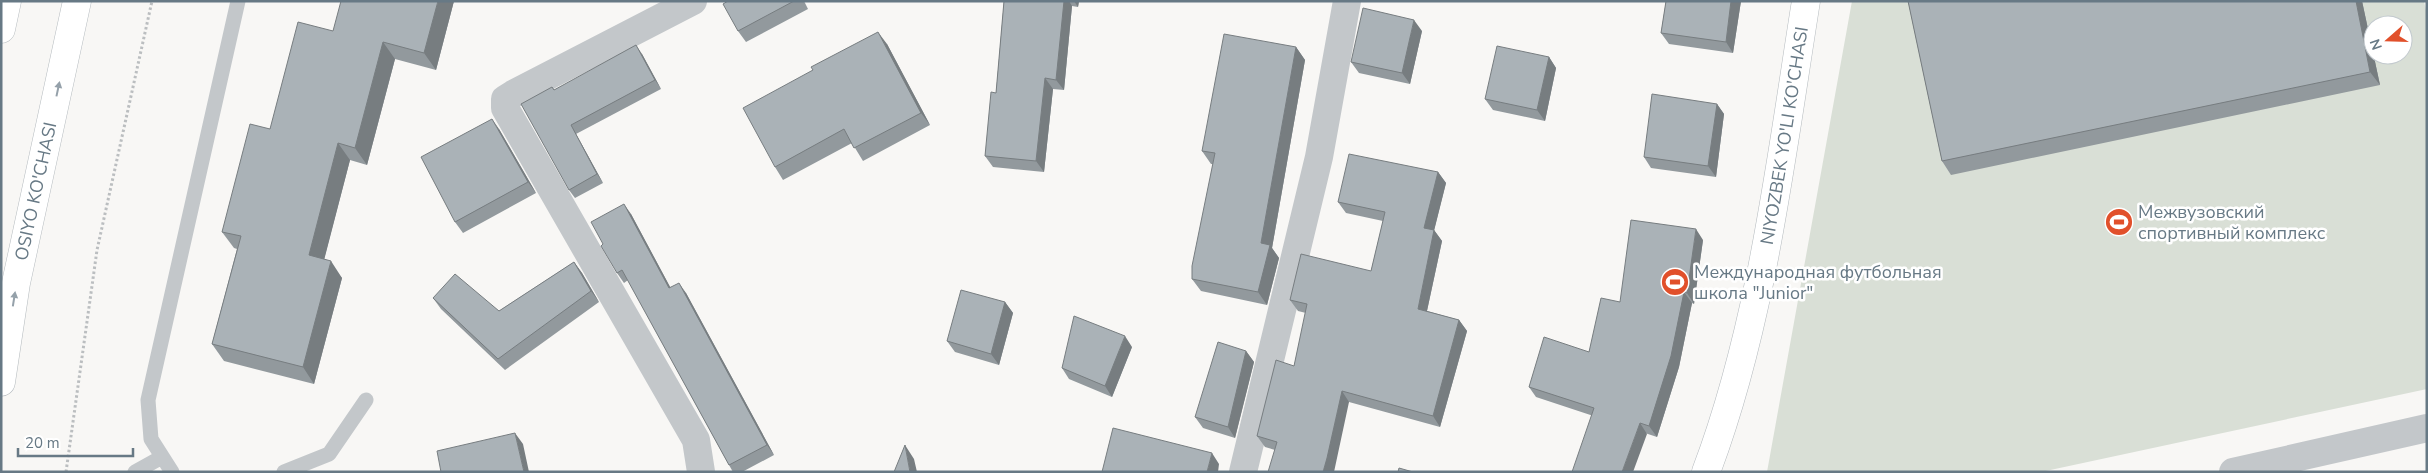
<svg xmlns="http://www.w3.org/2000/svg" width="2428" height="473" viewBox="0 0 2428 473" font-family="'Nunito Sans',sans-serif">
<rect width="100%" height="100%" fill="#f8f7f5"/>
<path fill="#d9dfd6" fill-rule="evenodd" d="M1852,1h572l3,14v374l-386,83h-274zM2373,25h30v30h-30z"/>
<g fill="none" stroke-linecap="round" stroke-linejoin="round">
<defs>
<g id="secondary">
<path d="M1,29l6,-28"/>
<path id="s1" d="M1,382l15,-99 61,-282"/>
<path id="s2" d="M1706,472c56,-148 75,-315 100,-471"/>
</g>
</defs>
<use href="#secondary" stroke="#b5bbbf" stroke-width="29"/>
<path stroke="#bbbec0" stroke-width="3" stroke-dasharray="2.5 2.5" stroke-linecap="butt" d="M66,472l31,-222 55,-249"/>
<path stroke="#c3c7ca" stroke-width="15" d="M135,472l27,-15
M172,472l-21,-33 -3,-39 90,-399
M284,472l45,-18 37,-54"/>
<path stroke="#c3c7ca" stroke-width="28" d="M693,1l-180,93 -8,5v9l191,332 5,32
M1243,472l76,-315 28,-156
M2233,472l194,-44"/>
<use href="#secondary" stroke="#fff" stroke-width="28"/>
</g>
<path fill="#92999d" d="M454,1l-18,69 -41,-11 -28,106 -17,-5 -26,99 18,19 -28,106 -90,-23 -12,-17 25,-95 -3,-1 -12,-16 48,-103 63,-98z
M728,1h76l4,8 -62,33 -8,-11z
M1004,1h75l-1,6 -6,-1 -8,84 -11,-1 -9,83 -51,-5 -8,-11 11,-63z
M1666,1h75l-8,52 -64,-9 -8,-11z
M1908,1h454l18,84 -429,90 -9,-14z
M1422,31l-12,53 -51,-11 -8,-11z
M887,44l43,81 -67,36 -11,-18 -69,37 -8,-13z
M1296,47l9,13 -33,188 7,10 -12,47 -66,-14 -9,-12 21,-115h-2l-9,-13z
M642,54l19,35 -85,45 27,49 -28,15 -6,-8 -17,-103 2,3z
M1549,57l7,11 -11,53 -52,-11 -8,-11z
M1717,104l7,10 -8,63 -65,-9 -7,-11z
M499,129l37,64 -73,40 -8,-11z
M1438,172l8,11 -12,47 8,11 -15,70 32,9 8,11 -27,96 -91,-25 -74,48 -10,-3 -8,-11 37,-70 12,-53 -8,-2 -8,-11 81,-29 12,-50 -37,-8 -8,-11z
M631,214l39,73 16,6 88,162 -32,17h-9l-4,-7 -101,-185 -4,3 -7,-10 -14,-29z
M1703,240l-9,64 -2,-1 -13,64 -22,70 -121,-40 -7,-10 60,-35 31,-50z
M574,262l8,11 17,29 -94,68 -64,-61 -8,-11 66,13z
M1005,302l8,11 -14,52 -44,-13 -8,-11z
M1132,347l-20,50 -43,-18 -7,-11z
M1246,351l8,11 -19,76 -32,-10 -8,-11z"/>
<path fill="#777d80" d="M438,1h16l-18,69 -12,-17z
M1064,1h5l3,5 -8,84 -8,-10z
M1074,1h5l-1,6z
M1731,1h10l-8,52 -7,-11z
M2356,1h6l18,84 -10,-13z
M1414,20l8,11 -12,53 -8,-11z
M878,32l9,12 43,81 -9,-12z
M383,42l12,17 -28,106 -12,-17z
M636,45l6,9 19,35 -6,-9z
M1296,47l9,13 -33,188 7,10 -12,47 -9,-13 3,-49z
M1549,57l7,11 -11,53 -8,-11z
M1045,78l8,11 -9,83 -8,-11z
M1717,104l7,10 -8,63 -8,-11z
M492,119l7,10 37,64 -8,-11z
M571,125l5,9 27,49 -6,-9z
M338,143l12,17 -29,112 -12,-17z
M1438,172l8,11 -14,56 -8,-11z
M624,204l7,10 45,84 -7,-10z
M1696,229l7,11 -9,64 -7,-11z
M1434,230l8,11 -17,79 -7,-11z
M331,261l11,17 -28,106 -11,-17z
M574,262l8,11 17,29 -8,-11z
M679,283l7,10 88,162 -7,-10z
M1684,292l8,11 -13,64 -22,70 -8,-11z
M1005,302l8,11 -14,52 -8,-11z
M1459,320l8,11 -27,96 -7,-11z
M1125,336l7,11 -20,50 -7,-11z
M1246,351l8,11 -19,76 -7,-11z
M1342,391l7,11 -15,70h-11z
M1640,423l7,11 -14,38h-11z
M515,433l8,11 6,28h-5z
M905,445l9,14 3,13h-7z
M1212,453l7,11 -1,8h-11z"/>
<path fill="#aab2b7" stroke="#777d80" d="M341,1h97l-14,52 -41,-11 -28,106 -17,-5 -29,112 22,6 -28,106 -91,-23 29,-108 -19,-4 28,-108 20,5 28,-107 35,9z
M728,1h66l-56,30 -15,-27z
M1004,1h60l-8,79 -11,-2 -9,83 -51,-5 6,-64 5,1z
M1666,1h65l-5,41 -65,-9z
M1908,1h448l14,71 -428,89z
M1363,8l51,12 -12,53 -51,-11z
M878,32l43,81 -67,35 -10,-19 -69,38 -32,-59 70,-38 -2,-3z
M1224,34l72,13 -35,196 9,2 -12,47 -66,-13v-13l23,-113 -13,-2z
M636,45l19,35 -84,45 26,49 -28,16 -48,-86 31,-17 2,3z
M1497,46l52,11 -12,53 -52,-11z
M1652,94l65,10 -9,62 -64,-9z
M492,119l36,63 -73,40 -34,-65z
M1349,154l89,18 -14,56 10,2 -16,79 41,11 -26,96 -91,-25 -15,67 -4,14h-55l9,-30 -20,-6 19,-76 18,6 13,-62 -17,-4 11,-46 70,17 14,-59 -47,-10z
M624,204l45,84 10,-5 88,162 -38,20 -107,-195 -5,3 -16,-27 2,-2 -12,-22z
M1631,220l65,9 -9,64 -3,-1 -13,64 -22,70 -9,-3 -18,49h-50l22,-64 -65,-21 15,-50 45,15 12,-54 19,4z
M574,262l17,29 -93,68 -65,-61 22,-24 44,37z
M961,290l44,12 -14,52 -44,-13z
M1074,316l51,20 -20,50 -43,-18z
M1218,342l28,9 -18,76 -33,-10z
M1113,428l99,25 -5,19h-105z
M515,433l9,39h-83l-4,-21z
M905,445l5,27h-16z
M1399,468l14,4h-15z"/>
<defs><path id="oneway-solid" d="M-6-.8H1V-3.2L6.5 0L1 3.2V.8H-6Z" transform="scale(1.25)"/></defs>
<g fill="#95a1aa">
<use href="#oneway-solid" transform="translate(58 89) rotate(-78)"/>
<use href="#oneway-solid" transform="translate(14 299) rotate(-81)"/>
</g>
<defs>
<symbol id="stadium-disc" viewBox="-11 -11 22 22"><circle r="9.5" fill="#e1502b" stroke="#fff"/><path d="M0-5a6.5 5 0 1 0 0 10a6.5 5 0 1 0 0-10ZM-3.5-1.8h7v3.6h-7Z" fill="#fff"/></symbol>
</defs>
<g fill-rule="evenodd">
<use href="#stadium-disc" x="2103" y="206" width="32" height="32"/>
<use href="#stadium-disc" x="1659" y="266" width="32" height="32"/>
</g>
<g text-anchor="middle" stroke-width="5" stroke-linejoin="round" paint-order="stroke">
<g font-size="18" fill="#677985" stroke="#fff">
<text dy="6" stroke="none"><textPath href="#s2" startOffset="346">NIYOZBEK YO'LI KO'CHASI</textPath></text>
<text dy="6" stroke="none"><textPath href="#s1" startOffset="194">OSIYO KO'CHASI</textPath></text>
</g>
<g font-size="18" fill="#677985" stroke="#fff" text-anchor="start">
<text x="2138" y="218">Межвузовский<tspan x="2138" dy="21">спортивный комплекс</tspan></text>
<text x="1694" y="278">Международная футбольная<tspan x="1694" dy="21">школа "Junior"</tspan></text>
</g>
</g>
<rect width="2428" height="473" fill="none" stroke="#677985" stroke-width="5"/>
<g transform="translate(2388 40) rotate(250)"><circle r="24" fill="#ffffff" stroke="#c2c9ce"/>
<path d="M0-4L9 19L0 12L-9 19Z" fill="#e1502b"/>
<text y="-8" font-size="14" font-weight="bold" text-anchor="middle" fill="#677985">N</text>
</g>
<path d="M18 448v8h115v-8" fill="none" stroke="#677985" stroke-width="2.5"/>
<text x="25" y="448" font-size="15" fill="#677985" stroke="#ffffff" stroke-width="4" paint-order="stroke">20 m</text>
</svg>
